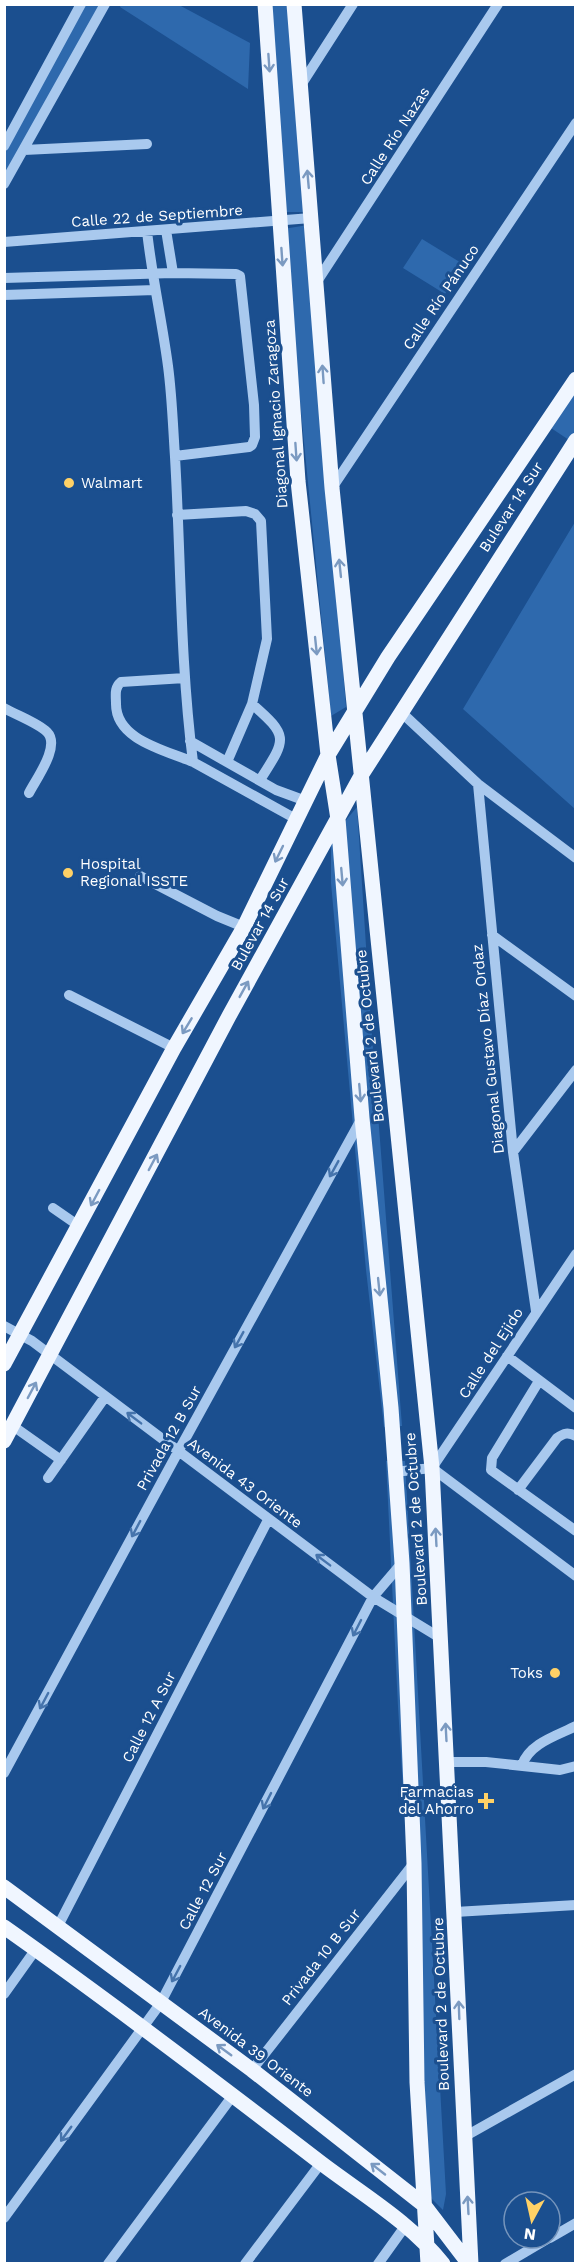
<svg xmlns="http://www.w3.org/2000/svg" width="580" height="2268" viewBox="0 0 580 2268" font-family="'Work Sans',sans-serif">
<rect width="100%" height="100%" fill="#1b4f8f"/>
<path fill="#2e69ad" d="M121,4l58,1 71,38 -2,46 -128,-82z
M82,5h19l-96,173v-36z
M272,5h17l17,207h-21z
M308,225l38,482 -15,9 -48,-487z
M422,239l41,25 -18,30 -42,-26z
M575,386v50l-3,6 -24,-16z
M575,522v287l-112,-100z
M357,807l14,216 31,403 -18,1 -18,-157 -35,-387v-45z
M386,1461h19l41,733 -3,16 -15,-15 -30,-488z"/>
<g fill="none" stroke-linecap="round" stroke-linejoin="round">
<path stroke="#a9c9ee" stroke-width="10" d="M301,85l52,-81
M4,146l77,-142
M24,150l123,-6
M4,184l101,-180
M166,230l7,43
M147,231c5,46 15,90 21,135 4,30 5,61 7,91 6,102 5,203 18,305l103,57
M4,242l307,-24
M4,278l169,-5 63,1 4,2 14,129 1,32 -3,8 -3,2 -74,9
M316,283l182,-279
M4,295l151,-5
M332,488l244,-365
M177,515l69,-4 9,3 6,7 6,118 -15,65 -25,58
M185,678l-64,4c-7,6 -5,13 -5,22 0,36 49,46 77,58
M252,704c38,33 34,35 8,76
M4,708c12,7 34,15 43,24 14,14 -11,47 -18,61
M402,713l76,71 98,74
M190,741l86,49 30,11
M478,784l35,368 23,159
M140,876l77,40 27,11
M492,935l84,61
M69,995l105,53
M513,1152l63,-82
M53,1208l26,18
M4,1326l28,15 341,256 69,42
M507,1356l69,52
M539,1381l-47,77 -1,12 85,61
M13,1426l48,34
M432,1468l144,-214
M394,1472l38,-4 144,108
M48,1478l57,-81
M518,1490l39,-52c7,-5 11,-6 19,-2
M448,1762h38l74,8 16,-4
M522,1765c8,-22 34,-29 54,-39
M4,1773l174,-321 184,-334
M455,1912l121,-7
M57,1928l211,-408
M4,1994l32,-45
M252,2070l162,-207
M464,2137l112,-63
M4,2218l156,-214 213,-407 29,-34
M550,2238l26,-15
M108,2264l126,-170
M245,2264l76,-101
M378,2264l28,-39
M505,2264l44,-26"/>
<path stroke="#f0f6ff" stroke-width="15" d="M265,4l33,477 30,274 10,64 24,299 29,290 11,155 12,300 3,219 11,182
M294,4l38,484 100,980 39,796
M4,1364l170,-316 70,-121 84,-172 60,-98 188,-278
M4,1441l225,-425 133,-242 214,-334
M4,1887l248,183 172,135 45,59
M4,1927c108,76 213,156 317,236 42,32 89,59 122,101"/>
</g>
<defs><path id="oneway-shaft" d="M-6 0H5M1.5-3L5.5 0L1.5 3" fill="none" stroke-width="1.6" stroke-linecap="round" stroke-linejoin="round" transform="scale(1.5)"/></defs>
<g stroke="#7b9ac1">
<use href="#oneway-shaft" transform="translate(269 63) rotate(86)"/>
<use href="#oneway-shaft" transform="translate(308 179) rotate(-95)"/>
<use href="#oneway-shaft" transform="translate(282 257) rotate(86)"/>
<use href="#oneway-shaft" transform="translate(323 374) rotate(-94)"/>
<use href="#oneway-shaft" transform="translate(296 452) rotate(86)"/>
<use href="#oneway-shaft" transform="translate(340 568) rotate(-96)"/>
<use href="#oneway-shaft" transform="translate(316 646) rotate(84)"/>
<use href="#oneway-shaft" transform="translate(279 854) rotate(116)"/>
<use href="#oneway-shaft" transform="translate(342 877) rotate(85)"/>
<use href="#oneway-shaft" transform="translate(244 989) rotate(-61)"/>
<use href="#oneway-shaft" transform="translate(187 1026) rotate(121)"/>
<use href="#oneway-shaft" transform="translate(360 1093) rotate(85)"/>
<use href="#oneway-shaft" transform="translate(153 1162) rotate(-62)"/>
<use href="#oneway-shaft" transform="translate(95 1198) rotate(118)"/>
<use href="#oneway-shaft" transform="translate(379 1287) rotate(84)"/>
<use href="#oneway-shaft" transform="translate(32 1390) rotate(-62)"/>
<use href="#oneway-shaft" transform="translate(436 1537) rotate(-93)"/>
<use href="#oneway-shaft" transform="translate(446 1732) rotate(-93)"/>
<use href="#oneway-shaft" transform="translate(459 2010) rotate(-92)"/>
<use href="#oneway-shaft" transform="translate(224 2050) rotate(-144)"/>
<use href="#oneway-shaft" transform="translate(378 2169) rotate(-142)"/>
<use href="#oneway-shaft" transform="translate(468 2205) rotate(-93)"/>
</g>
<g stroke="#4674ac">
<use href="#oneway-shaft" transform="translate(334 1169) rotate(119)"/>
<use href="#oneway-shaft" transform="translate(239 1340) rotate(119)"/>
<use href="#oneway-shaft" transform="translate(134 1418) rotate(-143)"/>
<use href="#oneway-shaft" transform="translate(136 1529) rotate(118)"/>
<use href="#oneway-shaft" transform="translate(323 1560) rotate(-143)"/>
<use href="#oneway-shaft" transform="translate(357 1628) rotate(117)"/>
<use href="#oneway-shaft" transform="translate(44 1701) rotate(118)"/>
<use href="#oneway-shaft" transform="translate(267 1801) rotate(117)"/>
<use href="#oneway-shaft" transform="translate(176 1974) rotate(118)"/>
<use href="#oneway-shaft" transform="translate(66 2134) rotate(126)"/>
</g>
<g fill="#ffd166" stroke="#1b4f8f" stroke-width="2">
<circle cx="69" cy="483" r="6"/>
<circle cx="68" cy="873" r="6"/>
<circle cx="555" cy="1673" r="6"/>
<path d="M483 1792h6v6h6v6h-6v6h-6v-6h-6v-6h6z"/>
</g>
<g text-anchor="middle" stroke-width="6" stroke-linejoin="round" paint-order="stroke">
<g font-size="15" fill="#fff" stroke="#1b4f8f">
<text transform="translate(395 136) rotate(-57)" y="5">Calle Río Nazas</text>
<text transform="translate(157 216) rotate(-4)" y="5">Calle 22 de Septiembre</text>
<text transform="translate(441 297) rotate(-56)" y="5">Calle Río Pánuco</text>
<text transform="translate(276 414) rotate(-94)" y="5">Diagonal Ignacio Zaragoza</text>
<text transform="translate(511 507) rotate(-57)" y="5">Bulevar 14 Sur</text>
<text transform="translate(260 924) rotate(-61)" y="5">Bulevar 14 Sur</text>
<text transform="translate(370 1036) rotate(-96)" y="5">Boulevard 2 de Octubre</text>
<text transform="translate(488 1049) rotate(-96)" y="5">Diagonal Gustavo Díaz Ordaz</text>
<text transform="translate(491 1353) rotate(-57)" y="5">Calle del Ejido</text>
<text transform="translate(169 1438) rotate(-61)" y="5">Privada 12 B Sur</text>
<text transform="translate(245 1483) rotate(37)" y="5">Avenida 43 Oriente</text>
<text transform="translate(416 1519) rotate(-94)" y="5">Boulevard 2 de Octubre</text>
<text transform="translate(149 1717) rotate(-63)" y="5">Calle 12 A Sur</text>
<text transform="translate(203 1891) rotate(-62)" y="5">Calle 12 Sur</text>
<text transform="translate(321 1957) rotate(-52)" y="5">Privada 10 B Sur</text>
<text transform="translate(441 2004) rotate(-92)" y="5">Boulevard 2 de Octubre</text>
<text transform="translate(256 2052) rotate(37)" y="5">Avenida 39 Oriente</text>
</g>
<g font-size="15" fill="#fff" stroke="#1b4f8f" text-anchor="start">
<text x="81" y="488">Walmart</text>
<text x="80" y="869">Hospital<tspan x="80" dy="17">Regional ISSTE</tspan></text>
<text x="543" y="1678" text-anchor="end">Toks</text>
<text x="474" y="1797" text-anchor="end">Farmacias<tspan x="474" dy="17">del Ahorro</tspan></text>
</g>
</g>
<rect width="580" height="2268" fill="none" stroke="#ffffff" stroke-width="12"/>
<g transform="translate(532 2220) rotate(188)"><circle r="28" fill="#1b4f8f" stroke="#7695bc" stroke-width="1.5"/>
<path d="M0-4.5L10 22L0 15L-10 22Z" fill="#ffd166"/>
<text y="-9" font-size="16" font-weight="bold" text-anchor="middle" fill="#ffffff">N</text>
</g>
</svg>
